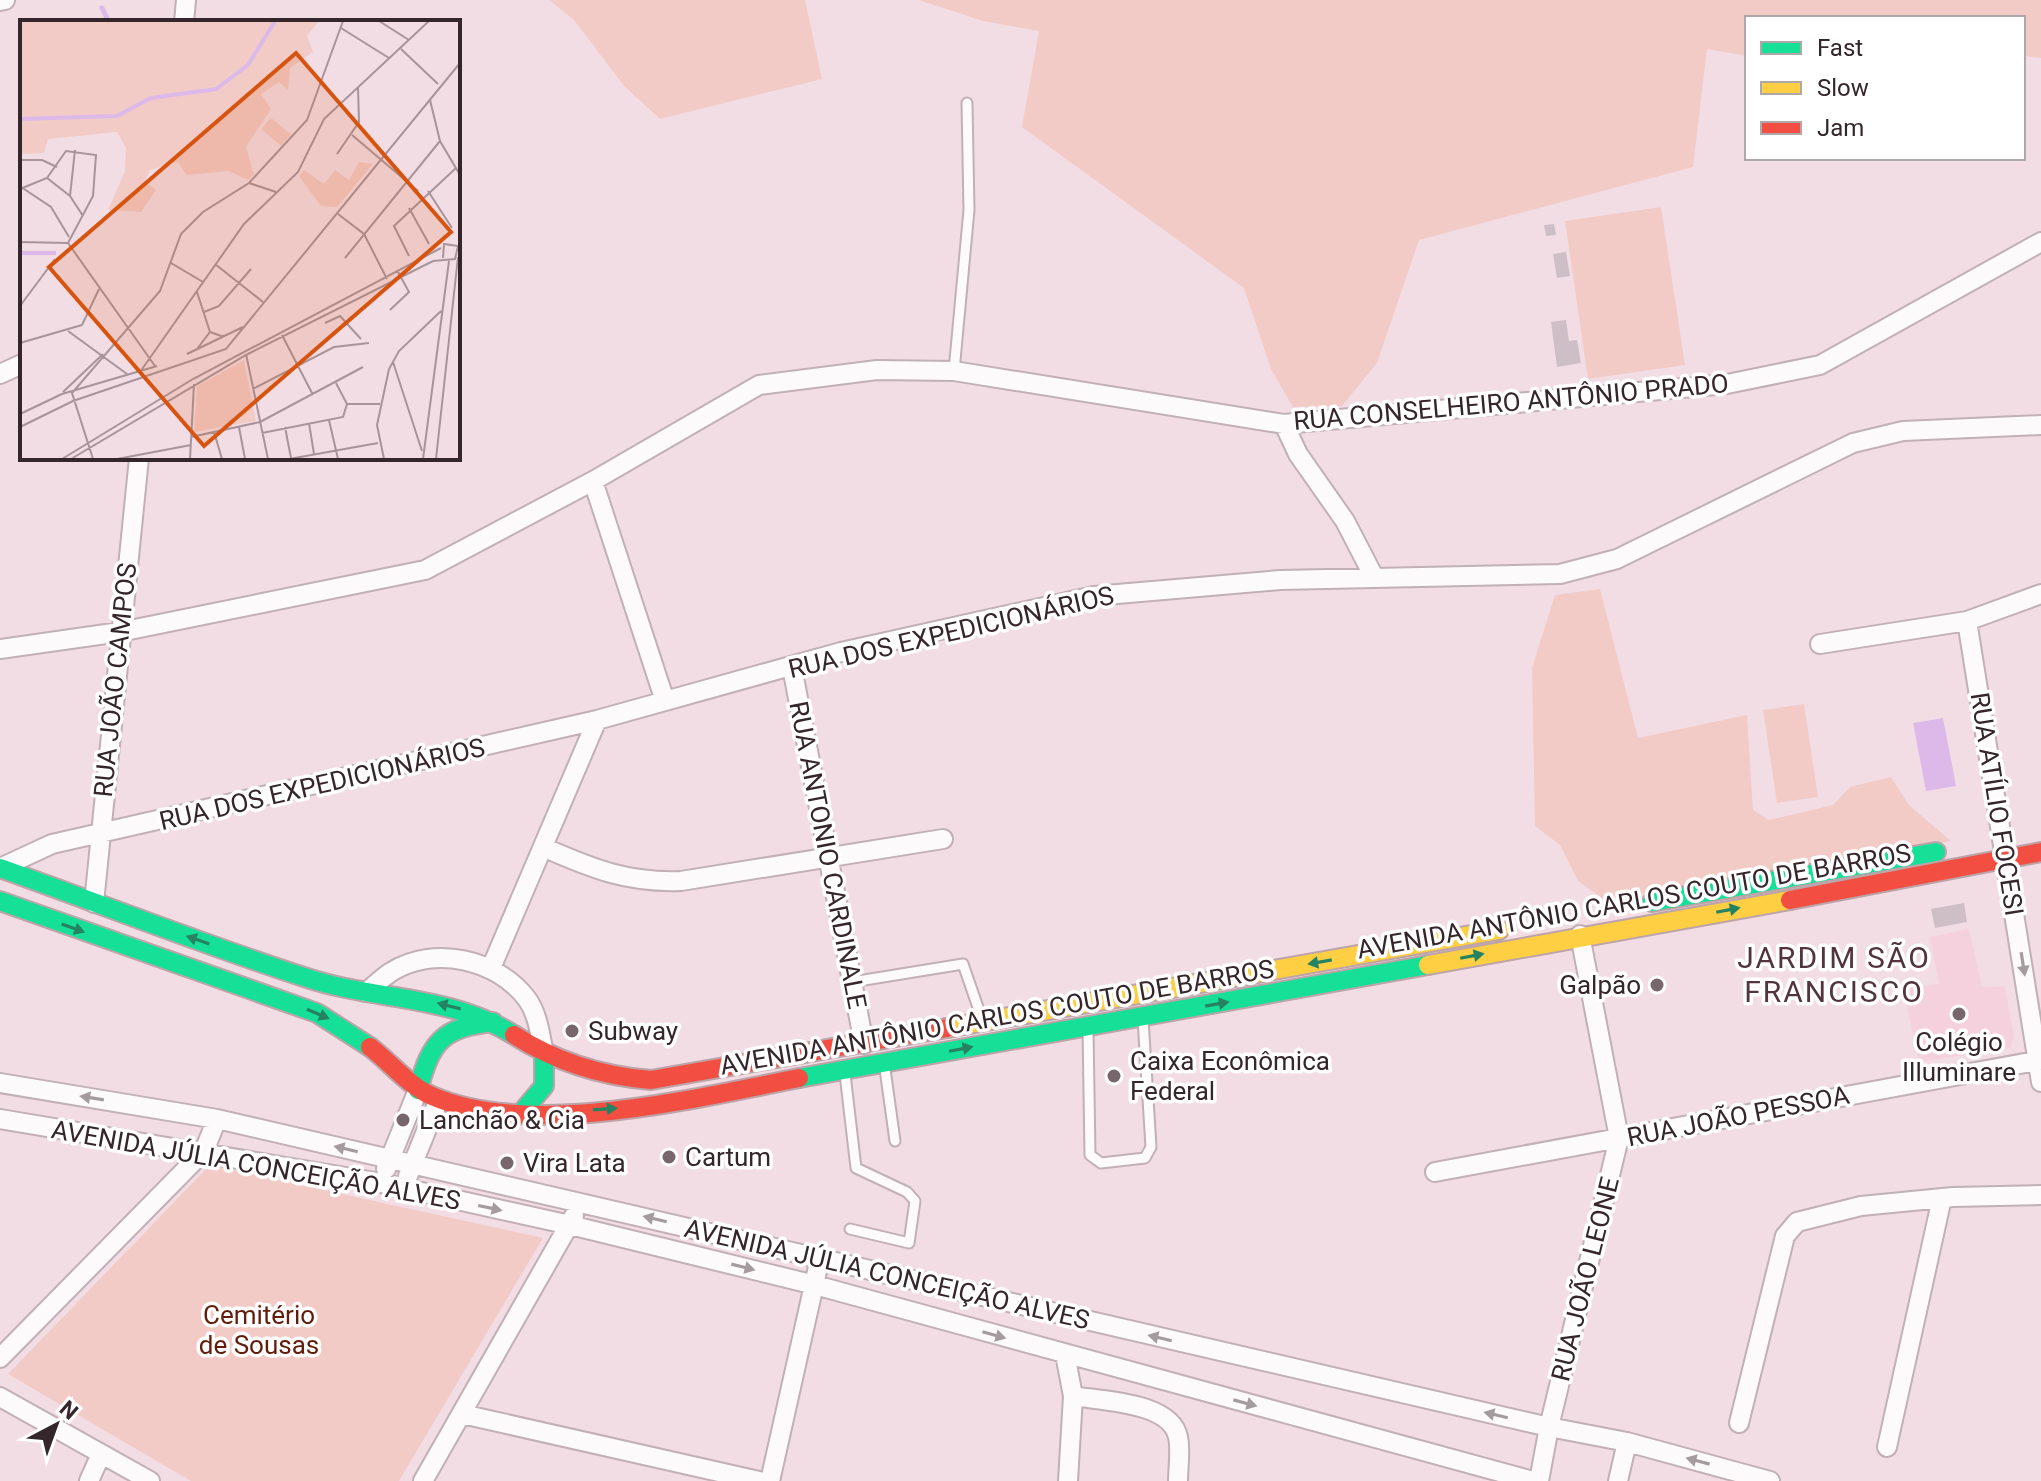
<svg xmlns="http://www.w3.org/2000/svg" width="2041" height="1481" viewBox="0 0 2041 1481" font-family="Roboto,sans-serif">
<rect width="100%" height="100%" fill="#f3dde5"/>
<path fill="#f5d1de" d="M1969,929l13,58 23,-1 9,52 -4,10 -91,14 -16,-73 36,-5 -9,-47z"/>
<path fill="#f2cbc7" d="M549,0h256l17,79 -162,40 -36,-33 -50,-66z
M919,0h1122v58l-18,-2v-38h-276v38l-40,-7 -14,118 -274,73 -42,123 -35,43 -49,1 -22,-38 -27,-81 -222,-161 17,-96 -56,-10z
M1661,207l24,158 -97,14 -23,-158z
M1600,589l38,149 109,-23 6,95 16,10 64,-15 17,-18 41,-10 18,28 42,36 -346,59 -27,-19 -18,-36 -25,-19 -3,-158 23,-73z
M1804,704l14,93 -41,6 -14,-93z
M210,1165l333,73 -144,243h-208l-183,-107z"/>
<path fill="#ddb9e9" d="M1943,718l13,68 -30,5 -13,-68z"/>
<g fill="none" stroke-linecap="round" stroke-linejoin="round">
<path stroke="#ddb9e9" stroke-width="5" d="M102,8l7,14"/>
</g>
<path fill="#cebec6" d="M1554,224l2,11 -10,1 -2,-11z
M1566,252l4,24 -13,2 -4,-24z
M1566,320l3,21 8,-1 4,23 -24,4 -6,-45z
M1964,903l3,19 -32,6 -4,-19z"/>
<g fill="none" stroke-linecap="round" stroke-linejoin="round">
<defs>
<path id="lane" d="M954,371l15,-161 -2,-107
M852,982l111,-18 18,52
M1088,1029l2,126 11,8 44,-5 6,-11 -8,-128
M885,1069l10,72
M845,1074l11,94 51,24 8,9 -6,42 -59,-14"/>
<path id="street" d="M0,1l5,-1
M184,22l2,-22
M0,374l22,-10
M1284,424l14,30 47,67 29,56
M593,481l72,220
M1967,621l74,461
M1820,644l147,-23 74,-27
M0,649l120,-17 305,-62 168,-89 166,-96 118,-15 77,1 330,53 443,-40 93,-19 221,-123
M792,667l72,377
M545,848c48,21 83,35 136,33l262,-42
M0,868l52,-24 545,-124 244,-68 253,-56 186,-16 280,-6 57,-15 236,-116 50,-12 138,-6
M94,903l45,-445
M491,968l106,-248
M366,992c8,-6 16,-14 25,-20 43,-27 106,-13 136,27 11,15 13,36 17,54
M0,1083l217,36 1332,308 78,15 143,39
M0,1119l381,64 189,42 245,60 718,196
M386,1169l32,-79
M1435,1172l606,-112
M408,1176l31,-77
M1065,1354l8,42 -5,85
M0,1358l204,-207 13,-32
M1073,1396c29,5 98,6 105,41 3,13 0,30 0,44
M0,1397l150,84
M462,1414l297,67
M1739,1423l46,-187 12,-14 64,-16 92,-9 88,-2
M1887,1447l55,-249
M89,1481l12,-27
M423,1481l151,-265
M770,1481l50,-223
M1539,1481l10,-54 70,-289 -39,-203
M1618,1481l9,-39"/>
<path id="fast" d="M0,868c101,36 202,76 304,109 71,24 145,17 210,58
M0,901l317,112 53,34
M1652,902l284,-50
M799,1078l629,-113
M418,1090c13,-48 24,-63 75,-68
M523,1111l21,-25v-33"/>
<path id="slow" d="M1428,965l362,-65
M947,1028l552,-98"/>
<path id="jam" d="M1790,900l251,-48
M514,1035c42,27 87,41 137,45l296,-52
M370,1047c20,15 39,39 62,49 99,43 264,2 367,-18"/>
</defs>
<use href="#lane" stroke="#c1b0b6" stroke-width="13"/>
<use href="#street" stroke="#c1b0b6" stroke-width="22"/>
<use href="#fast" stroke="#bca4a9" stroke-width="22"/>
<use href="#slow" stroke="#bca4a9" stroke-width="22"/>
<use href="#jam" stroke="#bca4a9" stroke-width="22"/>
<use href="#lane" stroke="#fdfafb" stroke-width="9"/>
<use href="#street" stroke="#fdfafb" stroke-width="18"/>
<use href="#fast" stroke="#16e098" stroke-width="18"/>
<use href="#slow" stroke="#ffcf43" stroke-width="18"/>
<use href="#jam" stroke="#f24e42" stroke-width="18"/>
</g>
<defs><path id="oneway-solid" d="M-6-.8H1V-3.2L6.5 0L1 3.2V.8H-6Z" transform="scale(2)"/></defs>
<g fill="#258362">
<use href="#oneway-solid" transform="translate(1728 910) rotate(-11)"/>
<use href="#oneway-solid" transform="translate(73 928) rotate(20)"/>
<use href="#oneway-solid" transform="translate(198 940) rotate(-161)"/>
<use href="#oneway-solid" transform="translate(1472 956) rotate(-11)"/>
<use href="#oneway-solid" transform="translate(1320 962) rotate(170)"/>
<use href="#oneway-solid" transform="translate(1217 1004) rotate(-10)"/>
<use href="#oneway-solid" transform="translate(449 1006) rotate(-166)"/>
<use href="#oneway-solid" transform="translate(318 1014) rotate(23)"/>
<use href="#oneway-solid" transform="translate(961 1049) rotate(-11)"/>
<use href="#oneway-solid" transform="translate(605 1109) rotate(-4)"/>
</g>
<g fill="#a39b9d">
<use href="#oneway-solid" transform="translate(2023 964) rotate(81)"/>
<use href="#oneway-solid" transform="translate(92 1098) rotate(-171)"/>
<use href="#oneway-solid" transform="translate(346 1149) rotate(-167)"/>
<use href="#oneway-solid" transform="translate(490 1208) rotate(12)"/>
<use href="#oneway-solid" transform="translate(655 1219) rotate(-167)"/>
<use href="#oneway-solid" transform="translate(743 1267) rotate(14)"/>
<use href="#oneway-solid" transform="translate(994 1335) rotate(16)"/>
<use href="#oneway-solid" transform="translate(1160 1338) rotate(-167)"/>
<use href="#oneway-solid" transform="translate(1245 1403) rotate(15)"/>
<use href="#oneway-solid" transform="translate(1496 1415) rotate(-167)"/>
<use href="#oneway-solid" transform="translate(1698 1461) rotate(-165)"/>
</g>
<g fill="#77666c" stroke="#fff" stroke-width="3">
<circle cx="1657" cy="985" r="8"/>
<circle cx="1959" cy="1014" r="8"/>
<circle cx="572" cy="1031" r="8"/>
<circle cx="1114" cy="1076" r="8"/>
<circle cx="403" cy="1120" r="8"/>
<circle cx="669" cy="1157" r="8"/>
<circle cx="507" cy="1163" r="8"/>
</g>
<g text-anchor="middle" stroke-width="7" stroke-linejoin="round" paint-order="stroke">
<g font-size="26" fill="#34262b" stroke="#fff">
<text transform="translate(1511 402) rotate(-5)" y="9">RUA CONSELHEIRO ANTÔNIO PRADO</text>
<text transform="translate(951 632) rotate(-13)" y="9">RUA DOS EXPEDICIONÁRIOS</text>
<text transform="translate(115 680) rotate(-84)" y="9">RUA JOÃO CAMPOS</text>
<text transform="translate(322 784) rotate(-13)" y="9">RUA DOS EXPEDICIONÁRIOS</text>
<text transform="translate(1997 804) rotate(81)" y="9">RUA ATÍLIO FOCESI</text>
<text transform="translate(828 855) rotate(79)" y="9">RUA ANTONIO CARDINALE</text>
<text transform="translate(1634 901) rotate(-10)" y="9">AVENIDA ANTÔNIO CARLOS COUTO DE BARROS</text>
<text transform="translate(997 1017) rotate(-10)" y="9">AVENIDA ANTÔNIO CARLOS COUTO DE BARROS</text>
<text transform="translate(1738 1116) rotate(-11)" y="9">RUA JOÃO PESSOA</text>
<text transform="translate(256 1165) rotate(10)" y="9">AVENIDA JÚLIA CONCEIÇÃO ALVES</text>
<text transform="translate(887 1274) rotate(13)" y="9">AVENIDA JÚLIA CONCEIÇÃO ALVES</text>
<text transform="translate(1585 1279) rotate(-76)" y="9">RUA JOÃO LEONE</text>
</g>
<g font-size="26" fill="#34262b" stroke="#fff" text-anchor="start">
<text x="1641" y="994" text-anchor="end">Galpão</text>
<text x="588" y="1040">Subway</text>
<text x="1959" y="1051" text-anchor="middle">Colégio<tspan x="1959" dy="30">Illuminare</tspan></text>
<text x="1130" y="1070">Caixa Econômica<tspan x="1130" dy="30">Federal</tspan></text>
<text x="419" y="1129">Lanchão &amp; Cia</text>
<text x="685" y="1166">Cartum</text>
<text x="523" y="1172">Vira Lata</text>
</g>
<g font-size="26" fill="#621d0a" stroke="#fff">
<text x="259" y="1324">Cemitério<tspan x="259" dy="30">de Sousas</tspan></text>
</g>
<g font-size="30" letter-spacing="2" fill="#52343f" stroke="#fff">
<text x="1834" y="968">JARDIM SÃO<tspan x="1834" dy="34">FRANCISCO</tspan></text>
</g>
</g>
<g transform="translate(20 20)">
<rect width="440" height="440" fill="#f3dde5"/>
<path d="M0,1h299l-12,15 6,16 -23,16 -2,22 -9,-8 -18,12 10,15 -25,38 8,28 -6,5 -19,-9 -43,4 -8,-13 -28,8 -5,11 11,9 -15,22 -33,-2 17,-39 1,-23 -9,-16 -69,7 -4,14 -24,1zM251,98l20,16 -10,12 -20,-17zM339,142l14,2 -36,43 -16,-1 -22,-30 5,-6 20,14 11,-14 14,10zM224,340l12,61 -62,11 3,-46z" fill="#f2cbc7"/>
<path fill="none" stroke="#ddb9e9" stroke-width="4" d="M0,99l97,-3 34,-18 65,-9 32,-24 27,-44M0,233h36"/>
<path fill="none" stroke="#a7949b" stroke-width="2" d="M359,1l30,19M321,8l48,30M381,29l37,35M410,80l10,41 20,34M332,115l66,56M317,134l22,-32 -1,-35M0,140h22l15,7M27,158l23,18 13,20M229,163l27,9M1,167l30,20 18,30M0,169l27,-11 19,-27 30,4 -3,41 -25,47M408,171l24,37M50,176l5,-46M389,188l20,36M318,194l26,20 23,45M0,222l48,1M48,223l87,123M389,236l-15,-30 62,-58M325,238l95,-117M151,243l32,19M195,244l48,38M177,272l13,40M0,286l35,-47M370,290l19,-18 -12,-22M184,292l15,-6 32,-37M305,303l15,-7 21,23M62,305l17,-36M48,311l59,43M262,315l31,60M0,323l62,-18M177,329l13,-17 14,5M167,334l56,-27M226,334l22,105M373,342l29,89M120,352l104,-148 54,-52 26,-53 105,-98M233,369l81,-42 35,-4M43,372l40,-38M327,384h33M0,394l42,-20 95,-28M309,400l9,39M289,403l5,31M0,407l53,-26 153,-52 234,-286M219,407l6,32M265,407l6,31M194,412l8,27M242,413l81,-16 4,-13 -11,-21M171,417l69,-15 103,-55M42,439l131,-80 248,-131M51,439l175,-104 187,-94 22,-2 3,-13 -14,-2 -1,14M73,439l-21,-66 88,-102 21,-57 22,-22 46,-29 58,-63 36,-99M97,439l74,-14M170,439l4,-75M269,439l89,-16M364,439l-7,-34 12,-56 10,-18 42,-40M403,439l26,-198M416,439l22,-202"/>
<path fill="#d6540f" fill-opacity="0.15" stroke="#d6540f" stroke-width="4" d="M276,33l155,179 -247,214 -155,-179z"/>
<rect width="440" height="440" fill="none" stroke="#34262b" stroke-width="4"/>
</g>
<rect x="1745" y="16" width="280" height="144" fill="#ffffff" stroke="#aea8aa" stroke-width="2"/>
<rect x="1761" y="42" width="40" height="12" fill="#16e098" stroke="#aea8aa" stroke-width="2"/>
<text x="1817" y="56" font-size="24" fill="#34262b">Fast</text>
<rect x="1761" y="82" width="40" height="12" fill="#ffcf43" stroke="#aea8aa" stroke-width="2"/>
<text x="1817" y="96" font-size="24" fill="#34262b">Slow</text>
<rect x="1761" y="122" width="40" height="12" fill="#f24e42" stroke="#aea8aa" stroke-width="2"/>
<text x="1817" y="136" font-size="24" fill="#34262b">Jam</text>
<g transform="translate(56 1425) rotate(41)" stroke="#ffffff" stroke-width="6" paint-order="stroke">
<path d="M0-6L14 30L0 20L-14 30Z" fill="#34262b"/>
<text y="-12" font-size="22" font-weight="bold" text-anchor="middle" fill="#34262b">N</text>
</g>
</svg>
